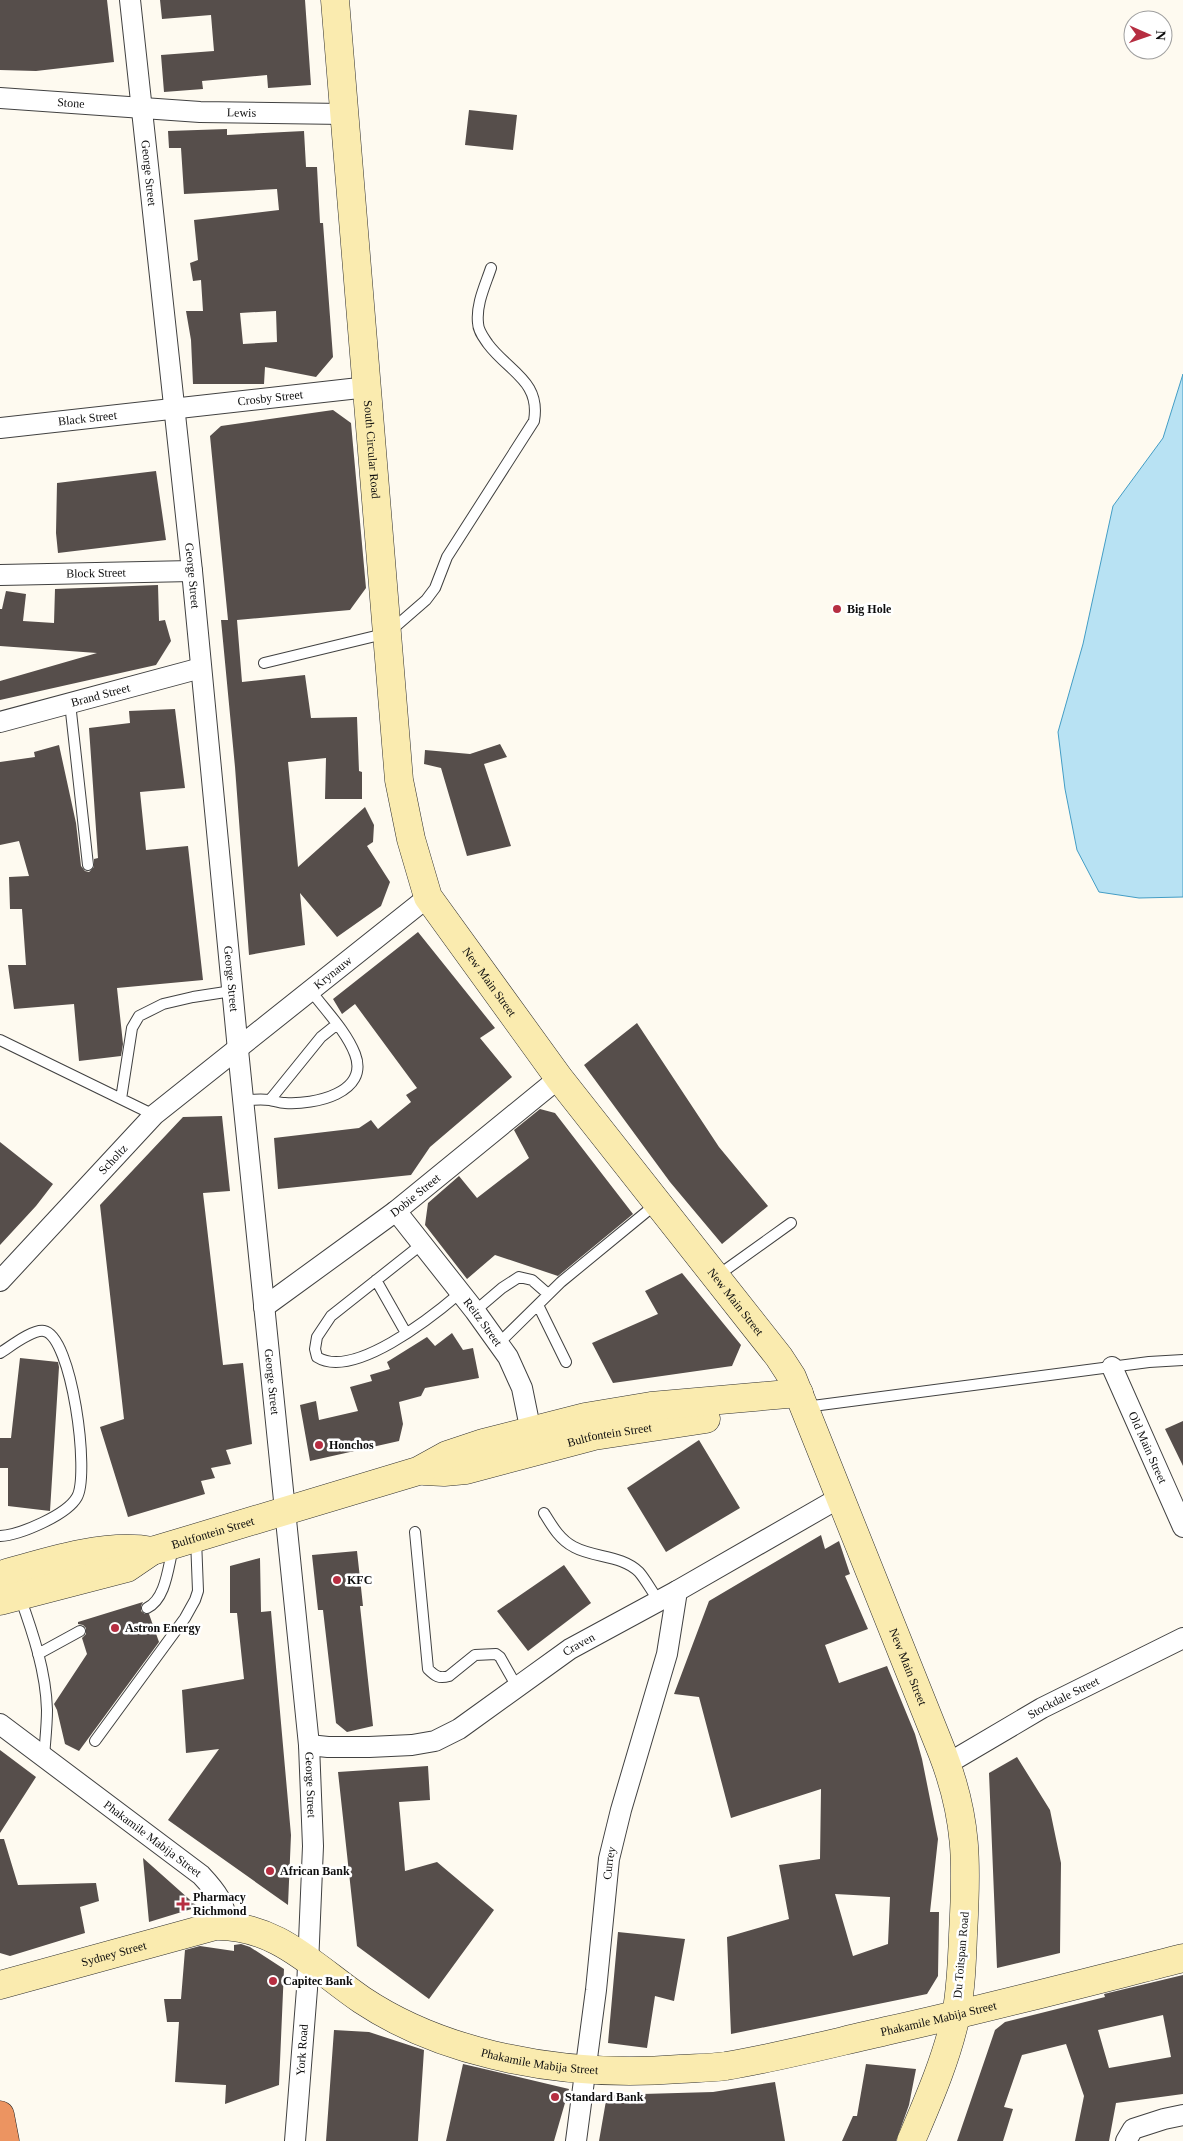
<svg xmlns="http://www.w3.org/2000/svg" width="1183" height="2141" viewBox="0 0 1183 2141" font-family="Georgia,serif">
<rect width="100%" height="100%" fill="#fefaf0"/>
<path fill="#b8e2f3" stroke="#439dc5" d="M1183,374v523l-44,1 -40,-6 -22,-42 -12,-61 -7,-57 25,-88 30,-138 50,-68z"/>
<path fill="#564e4b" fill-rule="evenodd" d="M0,0h107l7,62 -78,9 -36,-1z
M160,0h145l6,85 -43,3 -1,-13 -65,6 1,8 -39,3 -3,-37 53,-4 -3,-36 -49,4z
M469,110l48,5 -4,35 -48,-5z
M227,129v6l77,-4 2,36h11l3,56h3l10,134 -17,20 -51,-10 -1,17h-71l-2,-44 -5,-29h17l-2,-31 -8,1 -3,-18 8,-3 -4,-40 85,-10 -2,-21 -93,5 -3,-46h-12l-1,-17zM276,311l1,31 -34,2 -3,-31z
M333,410l18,13 15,165 -16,22 -113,10 5,62 63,-7 6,43 46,-1 2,54 3,1v27h-37l1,-41 -38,4 10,105 67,-60 9,18 -1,17 -6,4 23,36 -9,24 -44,31 -37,-44 5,52 -56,10 -14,-188 -14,-147h7l-18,-184 11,-10z
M156,471l10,69 -108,13 -2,-20 1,-50z
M158,585l1,36 6,-1 6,21 -15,24 -156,35v-19l97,-28 -97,-7v-37h2l4,-18 20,3 -3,27 31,2 1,-34z
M175,709l10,79 -45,4 6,58 42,-4 15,134 -86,8 6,56 -2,12 -42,5 -5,-57 -60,5 -6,-44h18l-4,-56h-12l-1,-32 20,-1 -10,-35 -19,4v-83l35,-5 -1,-5 25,-7 17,78 5,43 4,5 4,1 5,-5v-8l4,-1 -9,-130 41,-5 -1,-12z
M500,744l7,13 -23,7 27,82 -44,10 -26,-88 -17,-4 1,-14 45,4z
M418,932l77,96 -15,10 32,39 -82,70 -19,28 -133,14 -4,-51 85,-10 12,-8 7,9 33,-27 -5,-7 11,-7 -62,-84 -13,10 -9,-15z
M637,1023l82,124 49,59 -46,38 -52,-62 -86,-117z
M540,1109l15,4 78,101 -75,62 -63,-21 -28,24 -42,-54 3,-22 31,-27 18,22 52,-40 -15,-28z
M222,1116l8,75 -27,2 20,172 20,-2 9,81 -26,6 5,14 -20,4 4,10 -14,3 4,13 -77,23 -28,-90 24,-8 -24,-214 83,-88z
M0,1142l53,42 -17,22 -36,39z
M682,1273l59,72 -9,21 -119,17 -21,-40 66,-29 -13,-23z
M452,1333l11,17 10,-2 6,30 -54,10 -4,8 -22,6 4,22 -4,17 -89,20 -10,-56 16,-4 3,19 39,-9 -8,-24 22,-6 -2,-6 20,-6 -3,-7 40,-25 8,9z
M20,1358l38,4 1,5 -9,144 -42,-5v-38h-8v-30h11z
M1183,1421v45l-18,-37z
M699,1440l41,68 -74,44 -39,-64z
M821,1535l4,14 14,-8 11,33 -5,2 23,53 -43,16 14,38 48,-17 28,68 7,25 16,80 -8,73h9l-1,64 -11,18 -196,40 -4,-97 62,-18 -10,-54 41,-6 1,-70 -90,29 -32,-121 -25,-3 35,-93zM835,1894l55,3 -2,47 -35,12z
M357,1551l6,55h-3l13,120 -26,6 -11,-9 -13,-113h-5l-6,-55z
M260,1558l1,54 10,-1 20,224 -3,70 -120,-85 51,-71 -33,4 -4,-63 62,-11 -7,-66h-7v-47z
M564,1565l27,38 -63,48 -31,-40z
M143,1602l-2,4v5l4,3h4l10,28 -80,109 -14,-7 -8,-34 -3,-6 33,-50 -5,-16 4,-4v-6l-3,-3 -5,-1v-2z
M0,1750l36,27 -36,56z
M1017,1757l33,53 11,53 -1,90 -63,15 -8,-195z
M428,1766l2,34 -31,2 6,69 32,-9 57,48 -65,89 -72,-53 -19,-174z
M0,1839h4l14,46 78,-2 3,18 -19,6 5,26 -75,23 -10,-3z
M143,1858l55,49 -49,15z
M618,1932l67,7 -11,62 -19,-5 -8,52 -39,-5z
M241,1944l9,3 34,22 -5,116 -54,19 1,-19 -51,-3 4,-60h-12l-3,-23h17l4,-49 15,-4 34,5v-6z
M1183,1975v119l-67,9 -7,38h-34l9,-45 -18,-52 -44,11 -18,52 9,2 -10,32h-46l38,-111 10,-8 100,-25 -1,-3zM1163,2015l8,42 -62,11 -11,-38z
M334,2030l35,2 55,18 -6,91h-92z
M463,2064l106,25 -15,52h-108z
M866,2064l50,5 -7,36 -13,36h-54l11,-25h4z
M775,2082l10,59h-186l8,-46 106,-3z"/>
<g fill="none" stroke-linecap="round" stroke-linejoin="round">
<defs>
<path id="lane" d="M264,663l124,-30 38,-33 9,-12 12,-31 87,-136c7,-40 -25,-49 -46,-77 -4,-6 -10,-13 -10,-21 -2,-19 7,-37 13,-55
M70,703l18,162
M0,1040l154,75
M121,1099l11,-71 7,-12 24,-12 30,-7 39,-6
M243,1100c9,0 18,-1 27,0 5,1 10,3 15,3 29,2 85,-10 70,-49 -9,-23 -29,-43 -44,-63
M270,1100l51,-63 15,-12
M422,1244l-91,72 -14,21 -2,12 2,8c36,23 115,-40 143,-64
M717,1276l74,-53
M376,1280l30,53
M538,1305l28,57
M475,1311l27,-23 17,-11 13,3 16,14
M498,1344l63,-62 95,-78
M0,1353c10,-6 32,-24 44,-22 28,5 46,143 33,166 -10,18 -57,38 -77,39
M805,1407l344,-45 34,-2
M544,1513c8,13 16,27 30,34 20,11 48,8 65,25 7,8 13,20 20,29
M415,1532l13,137c7,7 11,10 21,7l26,-21 21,-1 4,3 17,30
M20,1597c13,36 26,75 27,113 0,16 -2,32 -3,47
M147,1608c19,-9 21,-41 26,-60
M38,1654l42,-23
M95,1741l90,-123 10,-18 3,-9 -2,-52"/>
<g id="street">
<path id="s1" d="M130,0l62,571 46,479 71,695 4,101 -6,143 -12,152"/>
<path id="s2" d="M0,98l200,14 144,2"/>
<path id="s3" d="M0,428l368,-41"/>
<path id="s4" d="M0,575l192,-4"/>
<path id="s5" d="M0,722l201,-54"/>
<path id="s6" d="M396,1211l79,100 33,46 14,31 11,54"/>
<path id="s7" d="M0,1281l154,-166 274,-218"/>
<path id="s8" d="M264,1307l132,-96 163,-133"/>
<path id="s9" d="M1112,1367l71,160"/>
<path id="s10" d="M0,1724l201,151c15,16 25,29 26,50"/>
<path id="s11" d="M309,1745l19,2h41l43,-2 23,-4 24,-12 111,-80 107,-58 162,-93"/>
<path id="s12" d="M947,1764l95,-56 141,-70"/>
<path id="s13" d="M576,2141l20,-151 13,-131 12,-49 46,-156 10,-63"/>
<path d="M1126,2141l7,-12 31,-10 19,-4"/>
</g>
<g id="secondary">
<path id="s14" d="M335,0l64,780 12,59 17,58 131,181 220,279 13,20 150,375c26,67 25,113 21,183 -1,27 -2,54 -7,80 -9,43 -28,86 -45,126"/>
<path id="s15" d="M424,1471l20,1 22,-2 128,-34 112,-17"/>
<path d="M0,1575c45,-13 106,-33 152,-24"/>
<path id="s16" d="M0,1601l127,-33 25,-17 266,-80 29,-16 36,-12 102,-26 66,-11 148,-13"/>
<path id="s17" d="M0,1985l215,-59c61,-2 100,42 147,74 39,26 85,44 131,55 62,15 124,19 187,14 16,-1 31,-1 46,-3 54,-9 107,-23 160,-35 99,-22 198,-48 297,-73"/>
</g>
<path id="highway" d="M0,2115l5,26"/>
</defs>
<use href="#lane" stroke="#414141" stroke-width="12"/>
<use href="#street" stroke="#414141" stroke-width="22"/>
<use href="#secondary" stroke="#303030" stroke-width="29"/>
<use href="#highway" stroke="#1f1f1f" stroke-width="29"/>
<use href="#lane" stroke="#fff" stroke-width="10"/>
<use href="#street" stroke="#fff" stroke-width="20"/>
<use href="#secondary" stroke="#faebaf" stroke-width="28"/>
<use href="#highway" stroke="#ec9461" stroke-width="28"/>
</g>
<g fill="#b62e41" stroke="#fff" stroke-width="2">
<circle cx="837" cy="609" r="5"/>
<circle cx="319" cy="1445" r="5"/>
<circle cx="337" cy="1580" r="5"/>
<circle cx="115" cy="1628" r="5"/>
<circle cx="270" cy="1871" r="5"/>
<path d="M180.5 1896.5h5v5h5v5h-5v5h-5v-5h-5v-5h5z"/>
<circle cx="273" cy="1981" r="5"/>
<circle cx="555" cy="2097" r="5"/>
</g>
<g text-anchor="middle" stroke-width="5" stroke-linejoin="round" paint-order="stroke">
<g font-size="12" fill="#0e0e0e" stroke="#fff">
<text dy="4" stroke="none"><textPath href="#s2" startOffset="71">Stone</textPath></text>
<text dy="4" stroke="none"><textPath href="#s2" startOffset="242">Lewis</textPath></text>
<text dy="4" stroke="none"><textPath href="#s1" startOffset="174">George Street</textPath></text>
<text dy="4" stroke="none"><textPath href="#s3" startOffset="272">Crosby Street</textPath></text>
<text dy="4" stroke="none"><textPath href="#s3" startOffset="88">Black Street</textPath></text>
<text dy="4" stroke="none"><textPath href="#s14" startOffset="451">South Circular Road</textPath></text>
<text dy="4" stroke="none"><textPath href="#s4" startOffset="96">Block Street</textPath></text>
<text dy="4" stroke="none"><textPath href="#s1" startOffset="579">George Street</textPath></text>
<text dy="4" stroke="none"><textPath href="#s5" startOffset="104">Brand Street</textPath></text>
<text dy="4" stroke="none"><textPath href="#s7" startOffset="455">Krynauw</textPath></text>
<text dy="4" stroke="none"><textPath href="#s1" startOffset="984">George Street</textPath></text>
<text dy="4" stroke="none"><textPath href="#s14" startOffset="1008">New Main Street</textPath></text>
<text dy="4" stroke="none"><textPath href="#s7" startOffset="166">Scholtz</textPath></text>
<text dy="4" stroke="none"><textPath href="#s8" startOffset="188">Dobie Street</textPath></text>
<text dy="4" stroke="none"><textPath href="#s14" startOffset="1412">New Main Street</textPath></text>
<text dy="4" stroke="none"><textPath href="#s6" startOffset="141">Reitz Street</textPath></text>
<text dy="4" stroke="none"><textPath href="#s1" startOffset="1389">George Street</textPath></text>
<text dy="4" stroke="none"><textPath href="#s15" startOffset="190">Bultfontein Street</textPath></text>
<text dy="4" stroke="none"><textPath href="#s9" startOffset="88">Old Main Street</textPath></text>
<text dy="4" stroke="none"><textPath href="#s16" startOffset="225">Bultfontein Street</textPath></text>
<text dy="4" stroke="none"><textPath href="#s11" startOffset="300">Craven</textPath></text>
<text dy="4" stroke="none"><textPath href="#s14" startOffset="1818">New Main Street</textPath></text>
<text dy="4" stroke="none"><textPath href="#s12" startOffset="134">Stockdale Street</textPath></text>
<text dy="4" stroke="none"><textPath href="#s1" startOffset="1794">George Street</textPath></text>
<text dy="4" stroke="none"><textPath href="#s10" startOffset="191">Phakamile Mabija Street</textPath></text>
<text dy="4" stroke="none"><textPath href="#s13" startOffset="280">Currey</textPath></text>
<text dy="4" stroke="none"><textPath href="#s17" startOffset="118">Sydney Street</textPath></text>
<text transform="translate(961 1955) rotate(-85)" y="4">Du Toitspan Road</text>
<text dy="4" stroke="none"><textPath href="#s17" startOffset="986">Phakamile Mabija Street</textPath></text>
<text transform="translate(302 2050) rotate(-86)" y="4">York Road</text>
<text dy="4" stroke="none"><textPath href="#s17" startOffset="581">Phakamile Mabija Street</textPath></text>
</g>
<g font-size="12" font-weight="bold" fill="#0e0e0e" stroke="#fff" text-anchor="start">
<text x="847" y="613">Big Hole</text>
<text x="329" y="1449">Honchos</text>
<text x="347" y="1584">KFC</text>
<text x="125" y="1632">Astron Energy</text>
<text x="280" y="1875">African Bank</text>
<text x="193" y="1901">Pharmacy<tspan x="193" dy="14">Richmond</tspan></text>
<text x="283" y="1985">Capitec Bank</text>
<text x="565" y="2101">Standard Bank</text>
</g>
</g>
<g transform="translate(1148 35) rotate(92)"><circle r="24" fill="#ffffff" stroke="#9f9f9f"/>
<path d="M0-4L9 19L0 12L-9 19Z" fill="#b62e41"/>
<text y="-8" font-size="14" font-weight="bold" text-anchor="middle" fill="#0e0e0e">N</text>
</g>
</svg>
